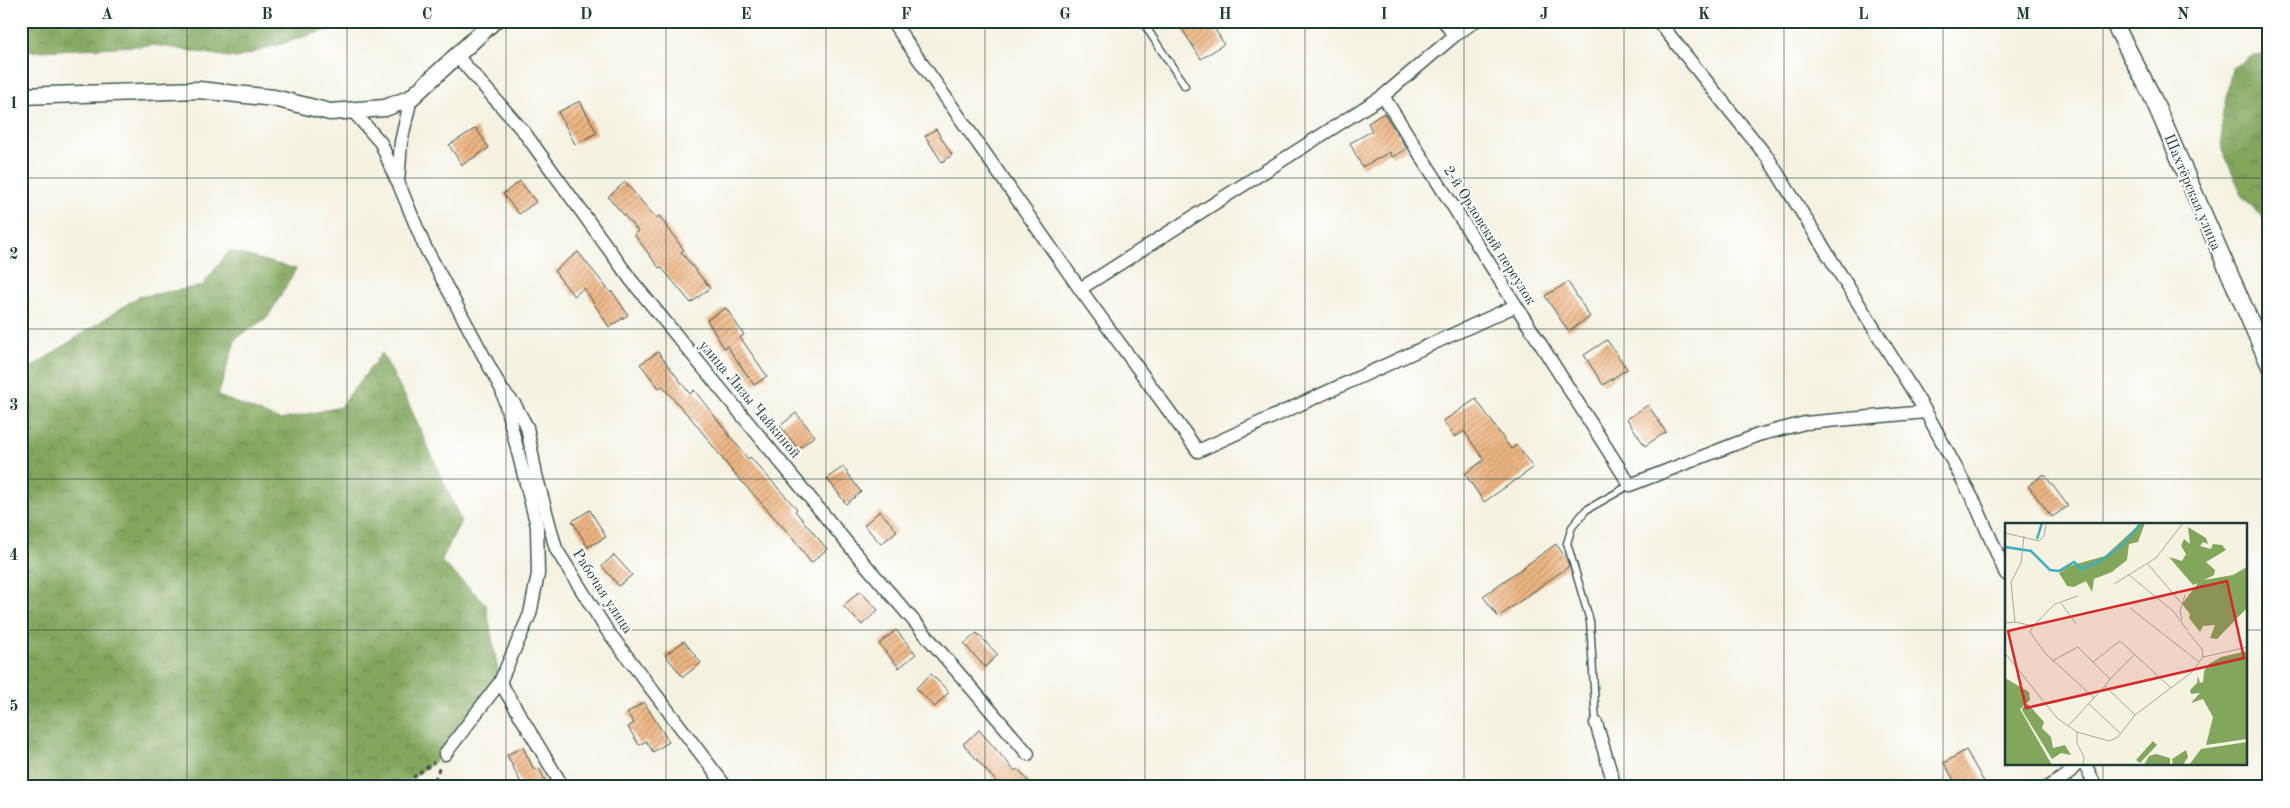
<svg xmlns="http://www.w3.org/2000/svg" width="2290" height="808" viewBox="0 0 2290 808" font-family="'Old Standard TT',serif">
<defs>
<pattern id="forest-crowns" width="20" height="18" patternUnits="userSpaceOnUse" patternTransform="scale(1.25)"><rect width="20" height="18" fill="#81a65c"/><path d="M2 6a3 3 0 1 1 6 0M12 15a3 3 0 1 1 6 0" fill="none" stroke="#69884d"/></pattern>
<pattern id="building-hatch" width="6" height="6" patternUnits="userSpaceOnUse" patternTransform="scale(1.25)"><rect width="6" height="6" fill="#eeb583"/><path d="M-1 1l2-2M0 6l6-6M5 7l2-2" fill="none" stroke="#c0946c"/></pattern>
</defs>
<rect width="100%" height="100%" fill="#fff"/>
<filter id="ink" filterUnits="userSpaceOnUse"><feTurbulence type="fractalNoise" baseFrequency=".02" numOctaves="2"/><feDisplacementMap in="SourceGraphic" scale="10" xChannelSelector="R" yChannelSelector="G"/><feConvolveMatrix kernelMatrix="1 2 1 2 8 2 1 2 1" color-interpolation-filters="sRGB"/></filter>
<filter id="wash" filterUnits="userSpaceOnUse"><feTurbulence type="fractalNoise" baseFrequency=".0096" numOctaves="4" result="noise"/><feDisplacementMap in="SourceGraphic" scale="20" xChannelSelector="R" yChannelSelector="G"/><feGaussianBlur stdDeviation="1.12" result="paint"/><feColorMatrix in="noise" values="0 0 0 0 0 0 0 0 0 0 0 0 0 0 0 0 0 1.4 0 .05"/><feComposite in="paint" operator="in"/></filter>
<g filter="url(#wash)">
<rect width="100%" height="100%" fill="#f5f2e2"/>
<path fill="url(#forest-crowns)" stroke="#507248" d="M21,21h335l-120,37 -82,-13 -133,7z
M2236,21h33v8h-19z
M2269,53v171l-26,-27 -21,-48 -1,-27 11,-54 18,-11z
M229,251l67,18 -28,48 -32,21 -18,58 62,24 60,-13 42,-54 26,49 53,119 -20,40 45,43 14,78 -55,72 -45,33h-379v-413l117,-77 64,-11z"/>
<g id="blocks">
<path fill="url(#building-hatch)" d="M1177,21h33l14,23 -23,15z
M580,101l17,32 -22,11 -17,-32z
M1384,113l23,36 -15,8 -2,-5 -28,15 -12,-24 22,-12 -4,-8z
M476,128l13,20 -27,17 -13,-20z
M936,129l16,26 -10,7 -17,-26z
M520,181l16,21 -17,12 -16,-20z
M625,182l31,36 3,-2 25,34 -3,2 29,36 -19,15 -30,-36 -2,1 -25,-34 4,-3 -30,-34z
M578,252l33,41 1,-2 16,24 -19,12 -25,-39 -10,8 -20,-25z
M1568,282l22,35 -22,14 -23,-35z
M726,308l18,27 -4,2 27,39 -13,9 -27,-39 -3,2 -17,-28z
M1607,340l20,29 -24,16 -19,-30z
M658,352l32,42 4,-4 54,69 2,-2 47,52 -2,2 32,38 -16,14 -18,-25 -60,-66 -38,-49 -33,-37 -3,2 -19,-24z
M1476,399l35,50 6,-4 16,23 -49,34 -19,-28 19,-14 -20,-29 -9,6 -12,-16z
M1648,405l18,27 -21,14 -18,-27z
M796,413l19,23 -17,13 -18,-23z
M843,467l18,25 -15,12 -19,-26z
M2044,474l24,32 -16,11 -24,-31z
M590,510l16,27 -18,10 -16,-26z
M880,511l17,20 -16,13 -17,-19z
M1556,544l10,14 3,8 -71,51 -15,-21z
M614,555l18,20 -13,11 -17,-20z
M860,591l18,19 -16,15 -19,-19z
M896,630l20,24 -17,14 -20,-24z
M977,633l21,22 -13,12 -21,-23z
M684,641l17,22 -18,14 -18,-22z
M931,674l18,18 -14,15 -19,-19z
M644,702l25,40 -16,10 -7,-11 -7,4 -11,-18 6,-4 -7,-10z
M979,730l36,41 3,-2 15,18h-32l-38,-43z
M523,747l11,23 5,-2 9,19h-25l-16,-32z
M1966,750l18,32 -8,5h-18l-14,-24z"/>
</g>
</g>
<g filter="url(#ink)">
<use href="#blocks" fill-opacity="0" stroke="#3f584e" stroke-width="1"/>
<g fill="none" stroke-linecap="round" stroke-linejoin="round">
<defs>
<path id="service" d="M1142,21l43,65
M1596,723l-6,-102 -23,-78 5,-16 14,-17 44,-25"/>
<path id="minor" d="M892,21l188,268 118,162 317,-145
M1444,21l10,15 -71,60 247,389 128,-50 47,-12 121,-11
M1658,21l110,137 158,254 49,91 31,71
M1454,36l21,-15
M457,56l67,76 107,148 221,269 176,205
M411,98l-10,44 -3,40 26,63 78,145 35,136 1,48 -8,40 -30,68 -55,72
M352,110l29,33 15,36
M1080,289l303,-193
M504,392l11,13 12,22 9,48 20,74 50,80 120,158
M500,682l63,105
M1596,723l19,64
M2085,764l11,23
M2048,787l19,-12 10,-11"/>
<path id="tertiary" d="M2113,21l38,73 118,270
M21,96l178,-6 75,8 56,14 55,-4 26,-10 83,-77"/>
</defs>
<use href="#service" stroke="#3f584e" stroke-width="9"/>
<use href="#minor" stroke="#3f584e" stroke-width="15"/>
<use href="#tertiary" stroke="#3f584e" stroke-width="19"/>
<path stroke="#3f584e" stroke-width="3" stroke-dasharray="4 4" stroke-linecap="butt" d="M400,787l34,-25
M432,787l8,-21"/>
<use href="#service" stroke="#fff" stroke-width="6"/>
<use href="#minor" stroke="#fff" stroke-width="12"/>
<use href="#tertiary" stroke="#fff" stroke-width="16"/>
</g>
</g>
<path fill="none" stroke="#1f3d34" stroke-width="1" stroke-opacity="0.55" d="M187,21v766M347,21v766M506,21v766M666,21v766M826,21v766M985,21v766M1145,21v766M1305,21v766M1464,21v766M1624,21v766M1784,21v766M1943,21v766M2103,21v503M21,178h2248M21,329h2248M21,479h2248M21,630h1985M2246,630h23M2103,764v23"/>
<g text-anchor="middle" stroke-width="4.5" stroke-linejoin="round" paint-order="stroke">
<g font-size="15" fill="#1f3d34" stroke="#fff">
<text transform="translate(2193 192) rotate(67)" y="5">Шахтёрская улица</text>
<text transform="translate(1490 235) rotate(58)" y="5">2-й Орловский переулок</text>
<text transform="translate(750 399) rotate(50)" y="5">улица Лизы Чайкиной</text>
<text transform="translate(603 591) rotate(57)" y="5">Рабочая улица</text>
</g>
</g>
<g transform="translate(2005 523)">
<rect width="242" height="242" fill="#f5f2e2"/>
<path d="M136,0h4l-7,19 -9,2 -2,16 -15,12 -18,7 -2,13 -6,-11 -12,6 -7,-1 -8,-13 10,-7 36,-10zM183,4l18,11 2,6 -5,-2 -3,4 11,3 2,-5 9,1 4,5 -20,12 9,8 -1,5 -10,5 29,-5 14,-8v41l-30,31 -7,-1 5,-13 -12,1 -3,6 -11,-14 1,-4 -8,-10 16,-21 -5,2 -24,-28 13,4 4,-7 -5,-8 3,-7 6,5zM242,128v88l-41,6 7,-28 -10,-18 -12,4 9,-10 -9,1 -1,-4 7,-7 1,-7 2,7 3,-1 1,-11 5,-7 12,-7zM0,155l24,14 1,8 -10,9 32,56h-47zM23,181l16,18 -2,6 9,9 2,11 12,-3 6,10 -10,-2 -9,6 -29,-47 -1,-4zM148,218l4,4 -17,18 -4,-3zM242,219v23h-58l12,-16zM181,227l2,7 -5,8h-10l-1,-6zM151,231l14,4v7h-26l5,-9z" fill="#81a65c"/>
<path fill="none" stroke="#3faebb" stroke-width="2.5" d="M32,16l5,-16M0,24l26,4 19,19 9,1 15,-9 8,7 20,-9 20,-15 19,-22"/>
<path fill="none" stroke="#9faa9c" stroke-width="1" d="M0,10l34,8 5,-5 2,-13M142,40l35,41M124,52l44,36 15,20M109,61l42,-26 27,-35M56,80l15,21M125,85l69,54M177,97l-2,-9 5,-16M10,99l-4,-40 10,-19 3,-27M0,100l10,-1 18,4 22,-22 23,-8M28,103l-3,6 15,21 49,45M183,109l14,17 1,8M0,130l52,65 20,14 32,9 9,-4 17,-22 57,-43 11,-15M198,134l45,-10M47,138l26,-14 32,32 -5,7 30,29M88,139l27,-21 51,47M105,156l25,-25M84,181l31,29M63,203l37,-40M72,209v11l7,14 -1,8"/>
<path fill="#d62828" fill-opacity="0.15" stroke="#d62828" stroke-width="2.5" d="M222,58l17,77 -218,50 -18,-77z"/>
<rect width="242" height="242" fill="none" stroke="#1f3d34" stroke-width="2.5"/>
</g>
<rect width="2290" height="808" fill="none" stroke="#fff" stroke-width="55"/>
<rect x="28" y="28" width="2234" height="752" fill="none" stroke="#1f3d34" stroke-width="2"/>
<g font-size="16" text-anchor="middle" font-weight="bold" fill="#1f3d34">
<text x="107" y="19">A</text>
<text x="267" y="19">B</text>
<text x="427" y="19">C</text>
<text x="586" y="19">D</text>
<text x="746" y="19">E</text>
<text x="906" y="19">F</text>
<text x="1065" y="19">G</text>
<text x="1225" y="19">H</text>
<text x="1384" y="19">I</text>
<text x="1544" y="19">J</text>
<text x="1704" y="19">K</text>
<text x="1863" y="19">L</text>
<text x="2023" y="19">M</text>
<text x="2183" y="19">N</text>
<text x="14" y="108">1</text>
<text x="14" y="259">2</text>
<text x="14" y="410">3</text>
<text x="14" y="560">4</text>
<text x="14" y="711">5</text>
</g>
</svg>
